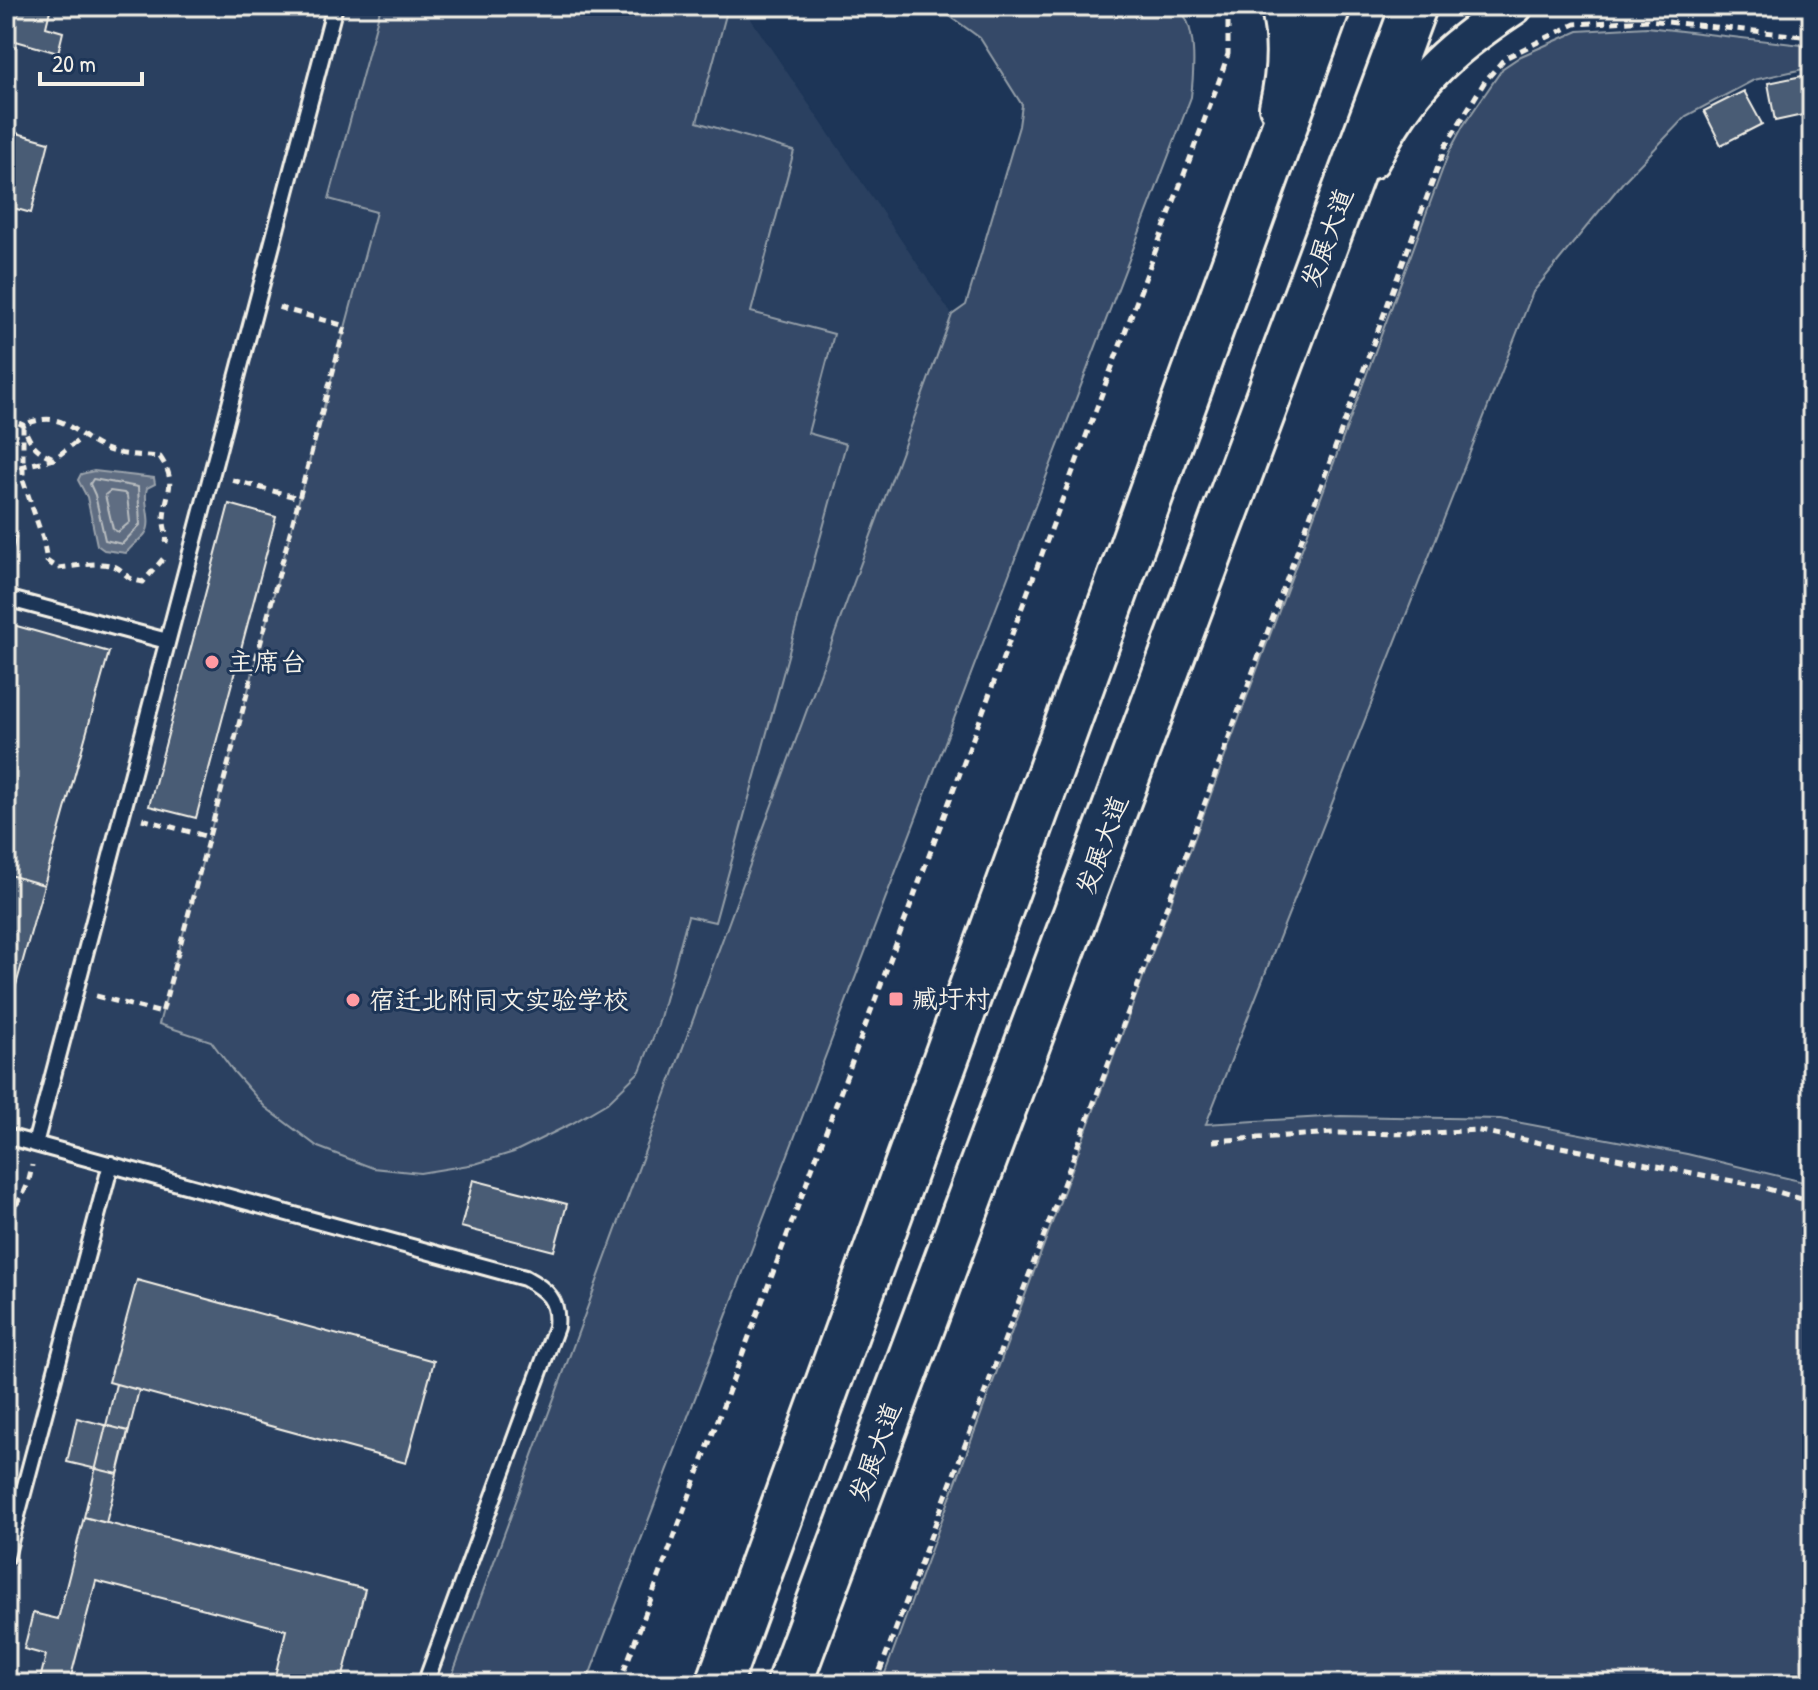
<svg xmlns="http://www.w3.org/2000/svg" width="1818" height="1690" viewBox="0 0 1818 1690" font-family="'Patrick Hand','LXGW WenKai TC',sans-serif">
<rect width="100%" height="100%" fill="#1d3557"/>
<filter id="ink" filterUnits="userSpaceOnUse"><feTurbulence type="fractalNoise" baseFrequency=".0125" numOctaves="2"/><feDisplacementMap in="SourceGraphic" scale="16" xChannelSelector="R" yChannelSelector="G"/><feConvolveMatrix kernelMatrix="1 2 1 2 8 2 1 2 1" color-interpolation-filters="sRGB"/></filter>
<g filter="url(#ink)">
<path fill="#2a4060" d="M6,6h736l210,309 -503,1369h-443z"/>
<path fill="#354a67" stroke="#949ea8" stroke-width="2" d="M381,6h324l22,5 -30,111 97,29 -43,161 83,22 -26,99 38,11 -131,478 -27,-6 -30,109 -18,46 -33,32 -36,21 -57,28 -39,12 -55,9 -47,-5 -55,-21 -53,-40 -31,-35 -23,-31 -52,-17 217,-812 -47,-13z
M936,6h241c21,19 17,65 14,91l-605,1587h-137l503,-1369 14,-10 53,-179 3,-21 -42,-67z
M1647,27l155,18 8,7 -2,16 -54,12 -68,36 -62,65 -91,111 -327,832 135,-8 159,3 187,35 125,30v500h-931l568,-1532 14,-26 40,-58 18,-12 57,-25z"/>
<path fill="#5e6d82" stroke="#9aa2ab" stroke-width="2" d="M94,471l60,7 1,6 -8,4c-5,14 7,34 -2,46 -6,7 -13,11 -19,19l-22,-3 -7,-5 -10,-48 -9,-17 3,-6z"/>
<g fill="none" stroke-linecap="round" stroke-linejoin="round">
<path stroke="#b8bcbf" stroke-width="2" d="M93,479l45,8 2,38 -18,19 -17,-4 -10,-45 -5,-11z
M110,491l14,2 3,3 3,26 -12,10 -5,-3 -8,-34z"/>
</g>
<path fill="#485b74" stroke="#f4f1e8" stroke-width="2" d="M6,6h45l-5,21 17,5 -5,21 -42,-12 -10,36z
M1812,74v39l-37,8 -7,-38z
M1744,91l18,33 -41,21 -17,-34z
M6,130l43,12 -18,71 -25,-7z
M229,504l47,13 -80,301 -47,-12z
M6,535l10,2 -7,26 -3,-1z
M6,623l103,29 -65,233 -38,-11z
M6,874l38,11 -38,136z
M473,1180l94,24 -13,47 -93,-24z
M137,1280l297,81 -28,102 -297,-81z
M116,1384l23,6 -33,133 -22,-6z
M77,1418l51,13 -10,43 -51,-12z
M84,1517l281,72 -24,95h-68l13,-54 -190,-49 -27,103h-30l7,-29 -22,-6 9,-36 25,6z"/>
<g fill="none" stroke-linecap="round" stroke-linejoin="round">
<defs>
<path id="service" d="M6,598l161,43
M6,1136l519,142c22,12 34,22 31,49l-131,357
M35,1144l300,-1138
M6,1557l105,-393"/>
<path id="tertiary" d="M1278,107c8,-34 10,-67 1,-101
M1371,160c36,-73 76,-110 143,-154"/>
<path id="primary" d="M719,1684l609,-1678
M789,1684l625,-1678"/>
</defs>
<use href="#service" stroke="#f4f1e8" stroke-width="20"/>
<use href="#tertiary" stroke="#f4f1e8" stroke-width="42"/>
<use href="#primary" stroke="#f4f1e8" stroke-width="50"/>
<path stroke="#f4f1e8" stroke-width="5" stroke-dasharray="8 6" stroke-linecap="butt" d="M6,417l17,8c7,18 12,26 31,33
M6,470l48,-11 30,-23
M232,480l67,18
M163,559l-20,23c-19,-3 -16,-9 -27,-15 -16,-7 -42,0 -59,1l-10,-7 -4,-22 -20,-59v-55c42,-17 47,8 80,23 17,8 39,7 57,9 18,26 6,33 4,61 -1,9 4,16 2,25
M142,819l67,18
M96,996l66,17 183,-687 -68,-19
M1213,1141l120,-8 88,1 54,-4 283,56 54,16
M6,1215c16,-14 23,-29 26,-50
M6,1287l4,10 -4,20
M619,1684l600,-1603 9,-27v-48
M875,1684l259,-688 312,-851 39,-64 20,-23 70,-34 73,-4 164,17"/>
<use href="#service" stroke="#1d3557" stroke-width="14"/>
<use href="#tertiary" stroke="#1d3557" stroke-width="36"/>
<use href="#primary" stroke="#1d3557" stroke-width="44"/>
</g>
</g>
<g fill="#ff9aa2" stroke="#1d3557" stroke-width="3">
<circle cx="212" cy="662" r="8"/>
<rect x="888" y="991" width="16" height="16" rx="4"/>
<circle cx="353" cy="1000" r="8"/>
</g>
<g text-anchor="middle" stroke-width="6" stroke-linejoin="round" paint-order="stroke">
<g font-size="26" fill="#f4f1e8" stroke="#1d3557">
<text transform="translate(1327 238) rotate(-70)" y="9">发展大道</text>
<text transform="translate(1102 845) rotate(-70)" y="9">发展大道</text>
<text transform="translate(875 1452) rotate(-70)" y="9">发展大道</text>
</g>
<g font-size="26" fill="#f4f1e8" stroke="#1d3557" text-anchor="start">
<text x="228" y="671">主席台</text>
<text x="912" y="1008">臧圩村</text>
<text x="369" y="1009">宿迁北附同文实验学校</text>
</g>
</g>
<rect width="1818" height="1690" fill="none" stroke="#1d3557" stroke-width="32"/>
<rect x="16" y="16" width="1786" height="1658" fill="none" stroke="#f4f1e8" stroke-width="3" filter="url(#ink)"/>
<path d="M40 72v12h102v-12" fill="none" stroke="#f4f1e8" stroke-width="4"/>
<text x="52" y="72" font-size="24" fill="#f4f1e8" stroke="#1d3557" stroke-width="6" paint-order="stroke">20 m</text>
</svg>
